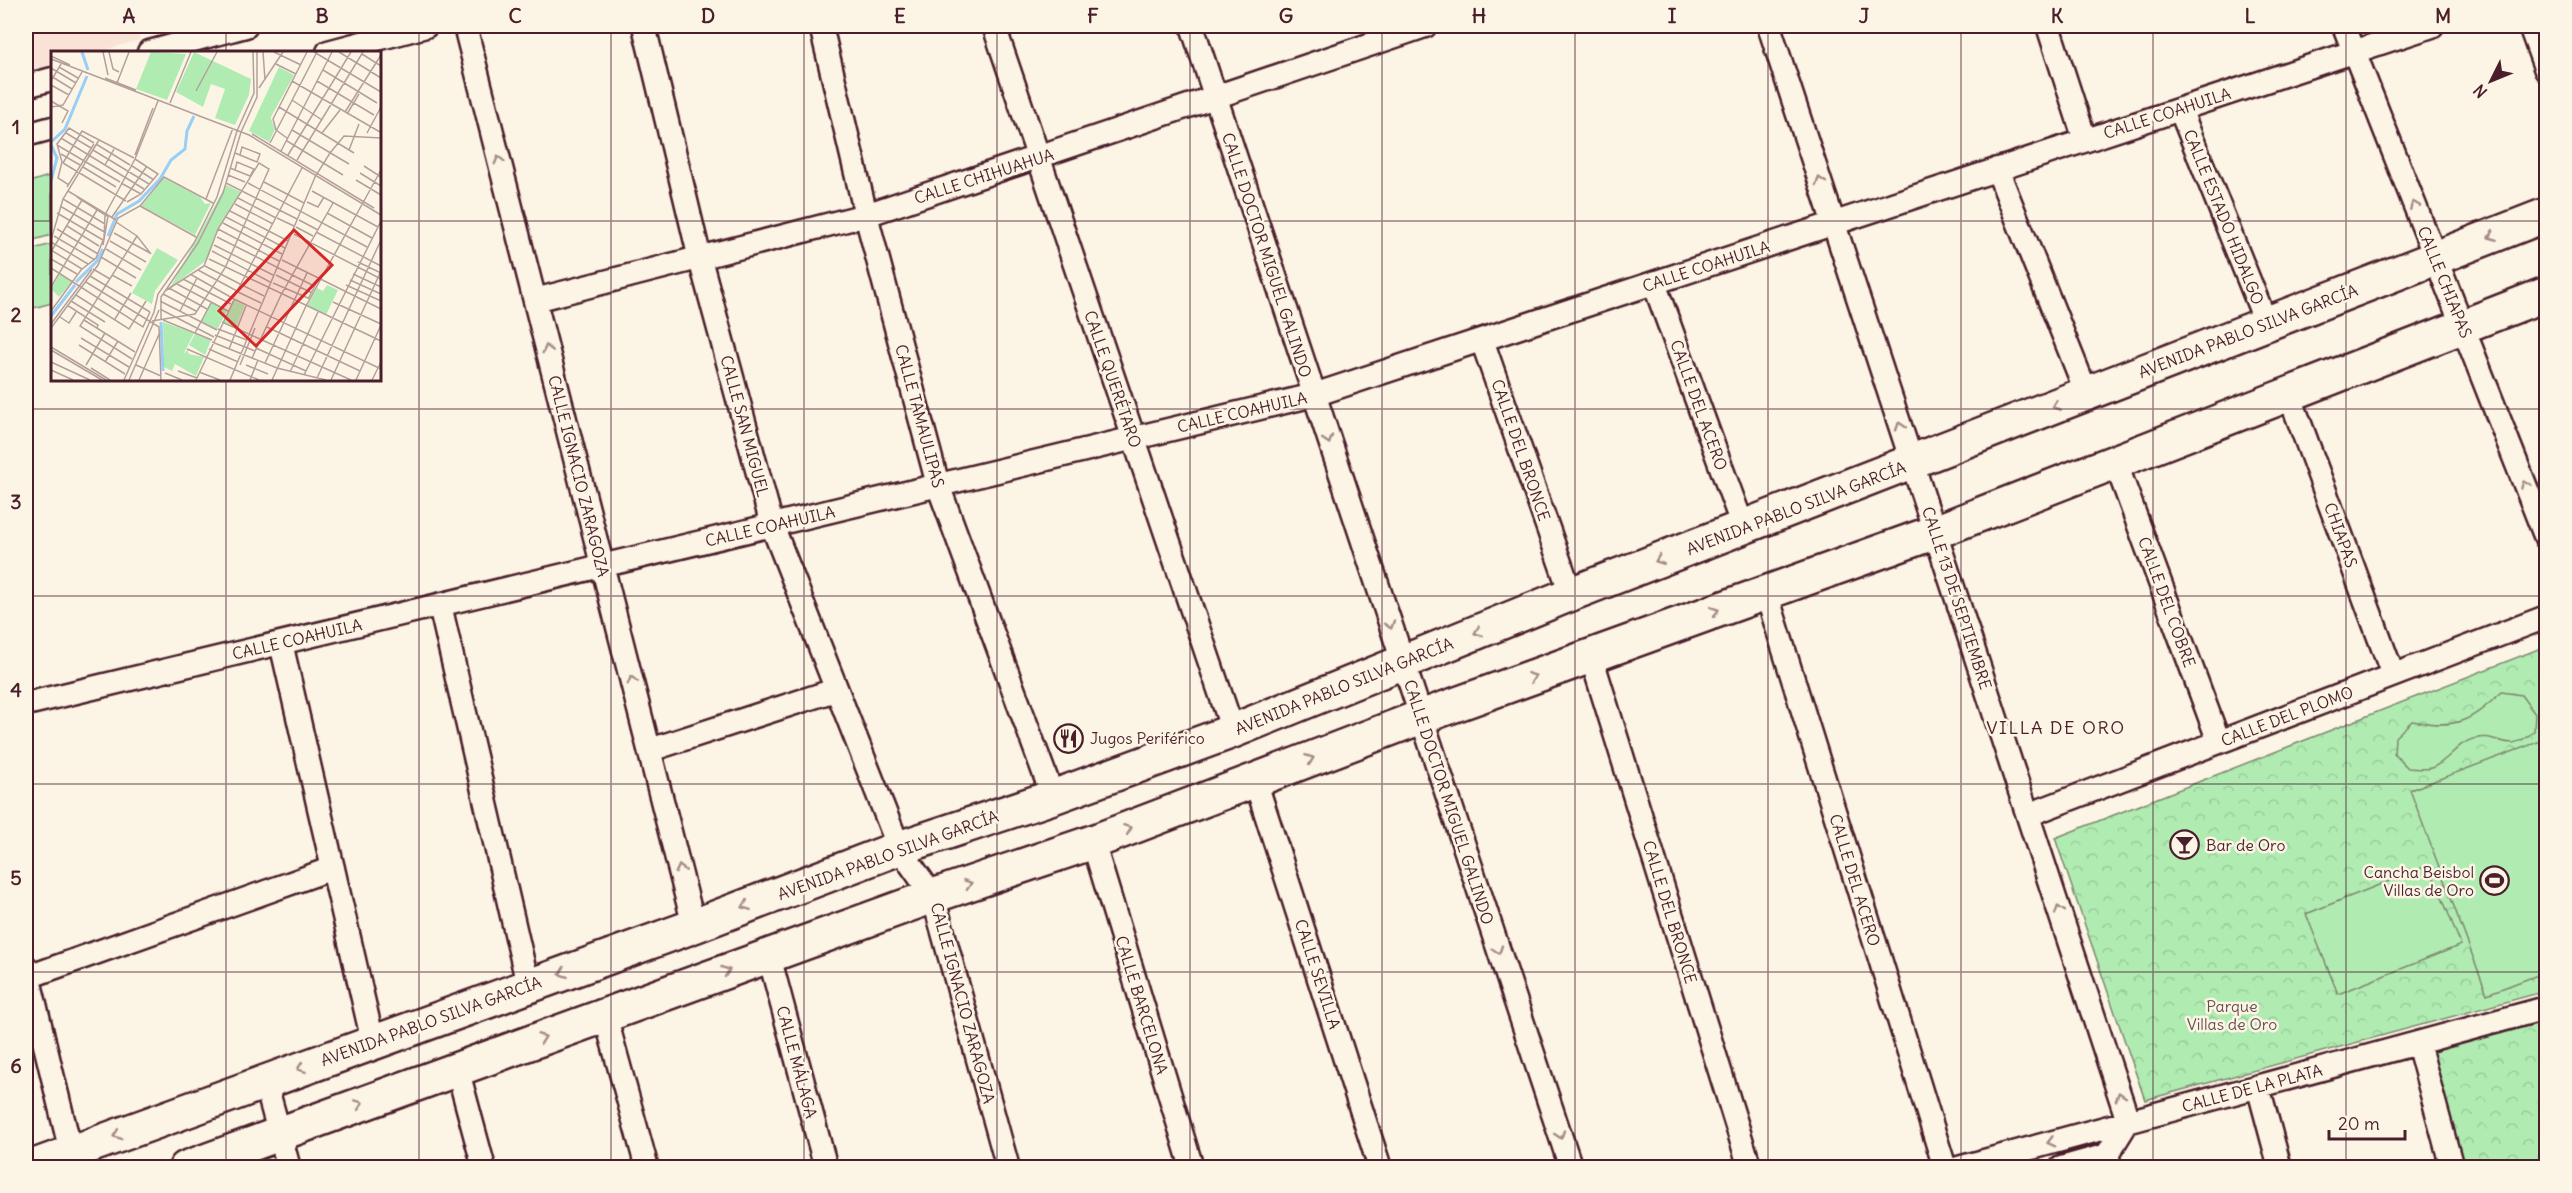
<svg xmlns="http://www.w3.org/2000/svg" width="2572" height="1193" viewBox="0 0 2572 1193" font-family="Delius,sans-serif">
<defs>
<pattern id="forest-crowns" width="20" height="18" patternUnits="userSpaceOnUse" patternTransform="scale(1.5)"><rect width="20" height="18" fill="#b0ecb2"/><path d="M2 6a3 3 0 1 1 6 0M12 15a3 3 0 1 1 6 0" fill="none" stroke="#99ca99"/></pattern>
</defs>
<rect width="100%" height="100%" fill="#fcf5e5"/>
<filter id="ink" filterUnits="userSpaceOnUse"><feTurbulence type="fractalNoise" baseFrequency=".0167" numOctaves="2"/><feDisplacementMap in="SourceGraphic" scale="12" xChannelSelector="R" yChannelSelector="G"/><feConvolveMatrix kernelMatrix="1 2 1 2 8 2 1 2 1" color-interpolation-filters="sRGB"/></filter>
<g filter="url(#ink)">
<path fill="#f9e2d6" d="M26,26h110l4,14 -44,12h-44v13l-26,8z"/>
<path fill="url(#forest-crowns)" stroke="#7d866e" stroke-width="1.5" d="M2546,646v345l-401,109 -90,-262z
M2546,1019v148h-89l-32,-113z"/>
<path fill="#b0ecb2" stroke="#7d866e" stroke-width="1.5" d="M52,175v60l-26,7v-59z
M52,244v59l-26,7v-59z
M2502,692l19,3 14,19 -1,17c-28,26 -35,0 -61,8 -16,4 -26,24 -42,29 -6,2 -17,0 -23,0l-14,-14 1,-17 17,-16c46,8 57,1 90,-29z
M2546,739v233l-59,22 -77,-204z
M2429,865l32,80 -123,49 -32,-80z"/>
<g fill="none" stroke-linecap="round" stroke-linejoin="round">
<defs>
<path id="street" d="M465,26l229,900
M644,26l56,233 72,266 127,323 34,48 75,272
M821,26l45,189 72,270 115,312
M994,26l239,705
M1192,26l379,1142
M1769,26l359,1095 -21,34 4,13
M2048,26l37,114
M2344,26l202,512
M2530,26l16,44
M149,52l97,-26
M328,52l98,-26
M26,86l26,-7
M2180,109l87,216
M26,135l26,-7
M1997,169l90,225
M1654,283l89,244
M535,300l331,-85 559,-189
M1482,340l89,254
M2289,394l104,281
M2115,461l104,281
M1766,592l179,576
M440,605l88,380
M281,643l92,399
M1591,656l159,512
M26,704l1288,-309 1118,-369
M650,750l185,-60
M1255,780l125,388
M2028,815l518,-198
M1093,842l99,326
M769,956l57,212
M26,967l45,185
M28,977l305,-109
M605,1015l42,153
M2418,1043l34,125
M457,1068l27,100
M265,1081l24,87
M2258,1086l22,82
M1958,1168l588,-160
M2061,1168l46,-13"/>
<path id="primary" d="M29,1168l665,-242 205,-78 154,-51 180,-66 338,-137 975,-379
M186,1168l747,-272 160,-54 328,-125 514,-185 611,-238"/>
</defs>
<use href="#street" stroke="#4a1f2b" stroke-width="27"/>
<use href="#primary" stroke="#4a1f2b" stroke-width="38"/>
<use href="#street" stroke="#fcf5e5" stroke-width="22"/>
<use href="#primary" stroke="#fcf5e5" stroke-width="33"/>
</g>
<defs><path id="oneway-chevron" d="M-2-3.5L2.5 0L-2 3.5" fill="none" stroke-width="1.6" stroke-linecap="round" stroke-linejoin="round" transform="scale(1.5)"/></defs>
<g stroke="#a38a88">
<use href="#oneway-chevron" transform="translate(499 160) rotate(-104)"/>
<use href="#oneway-chevron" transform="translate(1820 181) rotate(-108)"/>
<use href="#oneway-chevron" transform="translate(2414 205) rotate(-112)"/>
<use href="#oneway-chevron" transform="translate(2492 236) rotate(159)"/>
<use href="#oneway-chevron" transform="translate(547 349) rotate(-104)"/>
<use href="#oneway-chevron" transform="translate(2056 406) rotate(158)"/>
<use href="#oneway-chevron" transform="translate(1900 426) rotate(-108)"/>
<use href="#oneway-chevron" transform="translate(1328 440) rotate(72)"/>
<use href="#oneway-chevron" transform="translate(2525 484) rotate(-112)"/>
<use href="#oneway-chevron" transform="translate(1659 560) rotate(159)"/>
<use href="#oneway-chevron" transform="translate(1715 611) rotate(-20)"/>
<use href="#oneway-chevron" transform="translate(1390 625) rotate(72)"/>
<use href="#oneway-chevron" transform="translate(1478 632) rotate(158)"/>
<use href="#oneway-chevron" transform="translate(1532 677) rotate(-20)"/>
<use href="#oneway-chevron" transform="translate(632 680) rotate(-104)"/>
<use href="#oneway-chevron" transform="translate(1310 759) rotate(-21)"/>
<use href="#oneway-chevron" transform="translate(1128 829) rotate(-21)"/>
<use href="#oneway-chevron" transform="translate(680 869) rotate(-104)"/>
<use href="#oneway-chevron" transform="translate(968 884) rotate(-19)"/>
<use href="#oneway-chevron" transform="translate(746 906) rotate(159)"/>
<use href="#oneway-chevron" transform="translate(2059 910) rotate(-108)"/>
<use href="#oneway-chevron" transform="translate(1498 950) rotate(72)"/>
<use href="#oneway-chevron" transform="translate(726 971) rotate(-20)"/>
<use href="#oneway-chevron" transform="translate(563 973) rotate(160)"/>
<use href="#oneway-chevron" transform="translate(542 1038) rotate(-20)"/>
<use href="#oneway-chevron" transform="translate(301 1068) rotate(160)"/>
<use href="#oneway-chevron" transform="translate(2120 1096) rotate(-108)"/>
<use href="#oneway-chevron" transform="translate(359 1104) rotate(-20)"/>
<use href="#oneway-chevron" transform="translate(117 1135) rotate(160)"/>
<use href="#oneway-chevron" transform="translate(1560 1135) rotate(72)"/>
<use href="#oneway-chevron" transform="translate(2051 1142) rotate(165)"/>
</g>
</g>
<path fill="none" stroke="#4a1f2b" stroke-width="1.5" stroke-opacity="0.55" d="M226,26v26M419,26v1142M611,26v1142M804,26v1142M997,26v1142M1190,26v1142M1382,26v1142M1575,26v1142M1768,26v1142M1961,26v1142M2153,26v1142M2346,26v1142M26,221h26M380,221h2166M226,380v788M26,409h2520M26,596h2520M26,784h2520M26,972h2520"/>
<defs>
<symbol id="restaurant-ring" viewBox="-11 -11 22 22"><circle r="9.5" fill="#fcf5e5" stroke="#4a1f2b" stroke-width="1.5"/><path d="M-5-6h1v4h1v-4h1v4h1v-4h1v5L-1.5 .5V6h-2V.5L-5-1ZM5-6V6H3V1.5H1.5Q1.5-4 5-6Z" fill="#4a1f2b"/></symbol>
<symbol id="bar-ring" viewBox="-11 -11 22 22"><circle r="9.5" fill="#fcf5e5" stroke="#4a1f2b" stroke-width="1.5"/><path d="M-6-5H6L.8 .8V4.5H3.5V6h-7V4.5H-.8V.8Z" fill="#4a1f2b"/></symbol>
<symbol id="stadium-ring" viewBox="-11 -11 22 22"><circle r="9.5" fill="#fcf5e5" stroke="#4a1f2b" stroke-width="1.5"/><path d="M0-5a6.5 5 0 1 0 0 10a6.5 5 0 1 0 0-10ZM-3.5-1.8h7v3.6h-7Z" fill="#4a1f2b"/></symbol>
</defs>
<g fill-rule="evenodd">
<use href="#restaurant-ring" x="1052" y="722" width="33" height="33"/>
<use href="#bar-ring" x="2168" y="828" width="33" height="33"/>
<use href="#stadium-ring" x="2478" y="864" width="33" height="33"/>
</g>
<g text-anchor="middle" stroke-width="5" stroke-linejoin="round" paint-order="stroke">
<g font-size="16" fill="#4a1f2b" stroke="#fcf5e5">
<text transform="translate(2167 113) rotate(-18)" y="6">CALLE COAHUILA</text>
<text transform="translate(984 176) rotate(-18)" y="6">CALLE CHIHUAHUA</text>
<text transform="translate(2224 217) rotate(68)" y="6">CALLE ESTADO HIDALGO</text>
<text transform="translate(1267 255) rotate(72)" y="6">CALLE DOCTOR MIGUEL GALINDO</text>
<text transform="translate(1706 266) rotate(-18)" y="6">CALLE COAHUILA</text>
<text transform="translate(2445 282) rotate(68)" y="6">CALLE CHIAPAS</text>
<text transform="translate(2248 331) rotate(-21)" y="6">AVENIDA PABLO SILVA GARCÍA</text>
<text transform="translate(1113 379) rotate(71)" y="6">CALLE QUERÉTARO</text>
<text transform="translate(1699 405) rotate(70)" y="6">CALLE DEL ACERO</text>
<text transform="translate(1242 412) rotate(-13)" y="6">CALLE COAHUILA</text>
<text transform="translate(920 416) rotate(75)" y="6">CALLE TAMAULIPAS</text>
<text transform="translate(745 426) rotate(75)" y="6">CALLE SAN MIGUEL</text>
<text transform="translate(1521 450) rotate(71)" y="6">CALLE DEL BRONCE</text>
<text transform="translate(579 476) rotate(76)" y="6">CALLE IGNACIO ZARAGOZA</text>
<text transform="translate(1796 508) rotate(-21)" y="6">AVENIDA PABLO SILVA GARCÍA</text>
<text transform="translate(770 526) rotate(-13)" y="6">CALLE COAHUILA</text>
<text transform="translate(2341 535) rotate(70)" y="6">CHIAPAS</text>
<text transform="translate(1957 598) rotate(72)" y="6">CALLE 13 DE SEPTIEMBRE</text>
<text transform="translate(2167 602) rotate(70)" y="6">CALLE DEL COBRE</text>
<text transform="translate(297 639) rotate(-13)" y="6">CALLE COAHUILA</text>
<text transform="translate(1344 686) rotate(-22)" y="6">AVENIDA PABLO SILVA GARCÍA</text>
<text transform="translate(2287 716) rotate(-21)" y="6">CALLE DEL PLOMO</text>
<text transform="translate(1449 802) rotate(72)" y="6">CALLE DOCTOR MIGUEL GALINDO</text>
<text transform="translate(888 855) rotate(-20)" y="6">AVENIDA PABLO SILVA GARCÍA</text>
<text transform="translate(1855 880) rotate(73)" y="6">CALLE DEL ACERO</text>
<text transform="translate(1670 912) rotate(73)" y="6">CALLE DEL BRONCE</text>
<text transform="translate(1318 974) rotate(72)" y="6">CALLE SEVILLA</text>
<text transform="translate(963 1003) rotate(75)" y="6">CALLE IGNACIO ZARAGOZA</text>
<text transform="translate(1142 1005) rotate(73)" y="6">CALLE BARCELONA</text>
<text transform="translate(431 1021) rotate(-20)" y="6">AVENIDA PABLO SILVA GARCÍA</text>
<text transform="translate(797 1062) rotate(75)" y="6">CALLE MÁLAGA</text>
<text transform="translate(2252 1088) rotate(-15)" y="6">CALLE DE LA PLATA</text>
</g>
<g font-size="16" fill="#4a1f2b" stroke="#fcf5e5" text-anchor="start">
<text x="1090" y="744">Jugos Periférico</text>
<text x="2206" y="851">Bar de Oro</text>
<text x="2474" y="878" text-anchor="end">Cancha Beisbol<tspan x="2474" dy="18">Villas de Oro</tspan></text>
</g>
<g font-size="16" fill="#64524d" stroke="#fcf5e5">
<text x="2232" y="1012">Parque<tspan x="2232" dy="18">Villas de Oro</tspan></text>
</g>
<g font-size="18" letter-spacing="1.5" fill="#4a1f2b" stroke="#fcf5e5">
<text x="2056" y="734">VILLA DE ORO</text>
</g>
</g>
<g transform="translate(51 51)">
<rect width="330" height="330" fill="#fcf5e5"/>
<path d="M143,1l57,27 -2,16 -14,30 -20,-7 10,-29 -14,-5 -8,23 -27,-15zM175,134l15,7 -23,37 -10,30 -38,29zM106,197l21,12 -23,31 -3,13 -20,-11zM276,234l11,5 -12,25 -19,-9 10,-18 6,3zM112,271l31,11 -11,22 4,-5 2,4 15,3 -8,19 -21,-12 -3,7 -8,-4z" fill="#b0ecb2"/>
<path d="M219,65l5,13 -6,13 -9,-5zM113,127l36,19 5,7 6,-1 -16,32 -54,-29zM9,223l12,8 -13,15 -8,-8zM183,249l11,5 -9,23 -13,-6zM160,251l16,9 -10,19 -16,-9zM117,275l21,9 -5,11 -15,-6zM144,283l16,6 -6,15 -16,-10z" fill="#b0ecb2"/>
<path d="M100,1l35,2 -19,46 -31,-11zM228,16l15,8 -34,62 -11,-6z" fill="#b0ecb2"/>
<path fill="none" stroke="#99cef7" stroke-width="3" d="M31,1l6,18M0,91l14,-13 22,-53M0,94l6,13 -6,23M57,185l9,-22 22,-13 21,-22 11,-19 14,-11 2,-18 7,-15M25,231l21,-21 6,-12M0,265l24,-31M110,271l2,49"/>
<path fill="none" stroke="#b59f9b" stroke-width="1.5" d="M52,1l5,23M58,1l4,17 6,3M212,1l2,28M223,1l27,13M263,1l67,40M288,1l42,26M311,3l19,12M0,5l19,9M0,8l198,76 132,80M225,13l20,10M8,16l19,11M0,17l25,15M272,19l54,33M0,25l21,13M54,27l31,12M0,30l10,-17M241,30l88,51M266,30l57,34M66,32l12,-31M0,34l18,10M208,37l24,-36M145,40l21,-39M241,49l30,20M0,50l17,10 -6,12M119,52l21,-51M0,56l12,-2 19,-33M228,56l75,46M294,61l36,-57M296,63l12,-20M241,79l57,34M15,82l25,15M271,82l18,-23M316,82l14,-26M201,83l122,74M10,87l83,51M236,87l-11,-8 -3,-11 34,-67M236,90l56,34M219,92l47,-91M45,93l34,21M6,94l63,37M42,99l56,34M298,99l10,-26M230,100l51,-99M184,102l22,9 3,-8 -18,-7 -2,8M10,103l19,11M84,104l18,-47M237,104l63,-103M246,109l66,-108M12,112l19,-32 52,27M12,112l63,38M54,114l9,-16M81,115l22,14M313,115l17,11M32,116l33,20M179,117l20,8 4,-7 -17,-7 -2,8M309,122l21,13M177,124l17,7M305,129l25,15M213,131l40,21M70,132l20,11M175,132l71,36M197,132l119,64M18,134l-11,-7 4,-16 -5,-18 12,-16 25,15M16,136l27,-43M17,140l48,29M261,140l66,36M26,146l30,19M187,147l38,20M12,148l42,25M155,148l27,-71M76,151l14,-8 17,-20 -23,-15M256,151l11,5 6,-10M184,153l38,20M9,155l46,27M89,155l56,31M179,160l58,30M6,162l46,27M55,162l29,-54 23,-58M276,162l45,25M61,166l35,-51M175,166l59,31M226,167l17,8M248,169l19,10M65,171l21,14 14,18M172,172l59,31M16,175l32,20M245,176l17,9M6,178l41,25M167,178l61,32M265,181l65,34M63,182l36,20M243,183l87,45M3,185l41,24M166,186l97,49M0,189l12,-41 36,-59M59,190l36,21M0,191l37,22M52,194l5,-29M163,194l59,30M55,198l35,21M0,199l31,19M161,200l58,31M0,201l31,-52M50,206l35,21M0,208l26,15M158,208l172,82M231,209l99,49M307,211l23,11M154,215l35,18M0,217l92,59 7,-15M42,218l17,10M147,219l39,21M139,223l44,25 147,70M302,223l28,13M61,224l20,11M225,224l36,18M39,225l60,36M132,228l48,25M299,229l31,14M35,231l73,45 2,53M222,232l35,15M126,233l51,27M191,234l22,11M295,234l35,16M0,236l46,-77M118,237l38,21M187,241l23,11M112,243l33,17M25,244l53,34 17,-28M183,246l68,-129M257,248l11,-21M20,250l34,21M109,250l57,29M282,251l48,22M16,254l31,20 -1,3M109,258l54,28M0,260l30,-41 15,-12 8,-20 1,-23M129,260l17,-33M9,266l9,6 7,-11M64,268l16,-26M33,269l51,32M110,269v-23l37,-54 25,-50 18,-61 16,-35v-45M112,269l49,20M101,270l43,-7 30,-46 44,-99 -10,-6 -41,66 -14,37 -39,25M171,271l129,58M0,273l41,-55M216,276l93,44M0,277l47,-63 20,-47 22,-12 24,-29 49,26M167,278l29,11M144,282l16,-30M164,284l40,16M30,287l48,29M161,291l65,26 49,12M28,294l46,29M0,296l55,33M205,297l50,23M136,298l72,31M158,298l29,13M178,298l17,-43M0,299l51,30M201,307l29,-63 52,-92M81,308l-52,-33 57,-90M0,311l39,18M54,311l13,-21M214,312l42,-90M35,314l19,-32M85,314l25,11M189,314l15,-37M195,314l22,9M40,317l19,12M0,319l22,10M127,320l19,7M148,321l21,8M239,321l28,-60M114,322l17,7M253,324l77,-154M266,327l64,-138M73,329l30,-68 4,-18 36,-51 23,-46 20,-66 17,-38 -1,-41M78,329l30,-70M88,329l21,-48M145,329l38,-80M179,329l85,-203 15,-24 14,-17 37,2M199,329l8,-20M221,329l34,-74 75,-136M280,329l50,-109M305,329l25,-55M321,329l9,-18"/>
<path fill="#d62828" fill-opacity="0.15" stroke="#d62828" stroke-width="3" d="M243,179l38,35 -76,81 -37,-35z"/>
<rect width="330" height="330" fill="none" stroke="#4a1f2b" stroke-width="3"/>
</g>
<rect width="2572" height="1193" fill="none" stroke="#fcf5e5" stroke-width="66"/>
<g transform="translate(2491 81) rotate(227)" stroke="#fcf5e5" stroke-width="4.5" paint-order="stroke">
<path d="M0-4.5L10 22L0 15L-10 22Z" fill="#4a1f2b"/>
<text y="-9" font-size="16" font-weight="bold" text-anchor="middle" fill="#4a1f2b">N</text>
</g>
<path d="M2329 1130v9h76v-9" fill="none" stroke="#4a1f2b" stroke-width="3"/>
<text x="2338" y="1130" font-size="18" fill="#4a1f2b" stroke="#fcf5e5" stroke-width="4.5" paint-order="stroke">20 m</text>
<rect x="33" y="33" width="2506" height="1127" fill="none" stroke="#4a1f2b" stroke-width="2"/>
<g font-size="20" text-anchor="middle" font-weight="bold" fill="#4a1f2b">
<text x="129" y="23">A</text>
<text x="322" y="23">B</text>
<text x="515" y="23">C</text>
<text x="708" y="23">D</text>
<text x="900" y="23">E</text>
<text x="1093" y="23">F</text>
<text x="1286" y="23">G</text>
<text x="1479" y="23">H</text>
<text x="1672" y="23">I</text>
<text x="1864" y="23">J</text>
<text x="2057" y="23">K</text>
<text x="2250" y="23">L</text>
<text x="2443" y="23">M</text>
<text x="16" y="134">1</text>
<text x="16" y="322">2</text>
<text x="16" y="509">3</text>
<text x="16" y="697">4</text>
<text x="16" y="885">5</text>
<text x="16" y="1073">6</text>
</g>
</svg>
